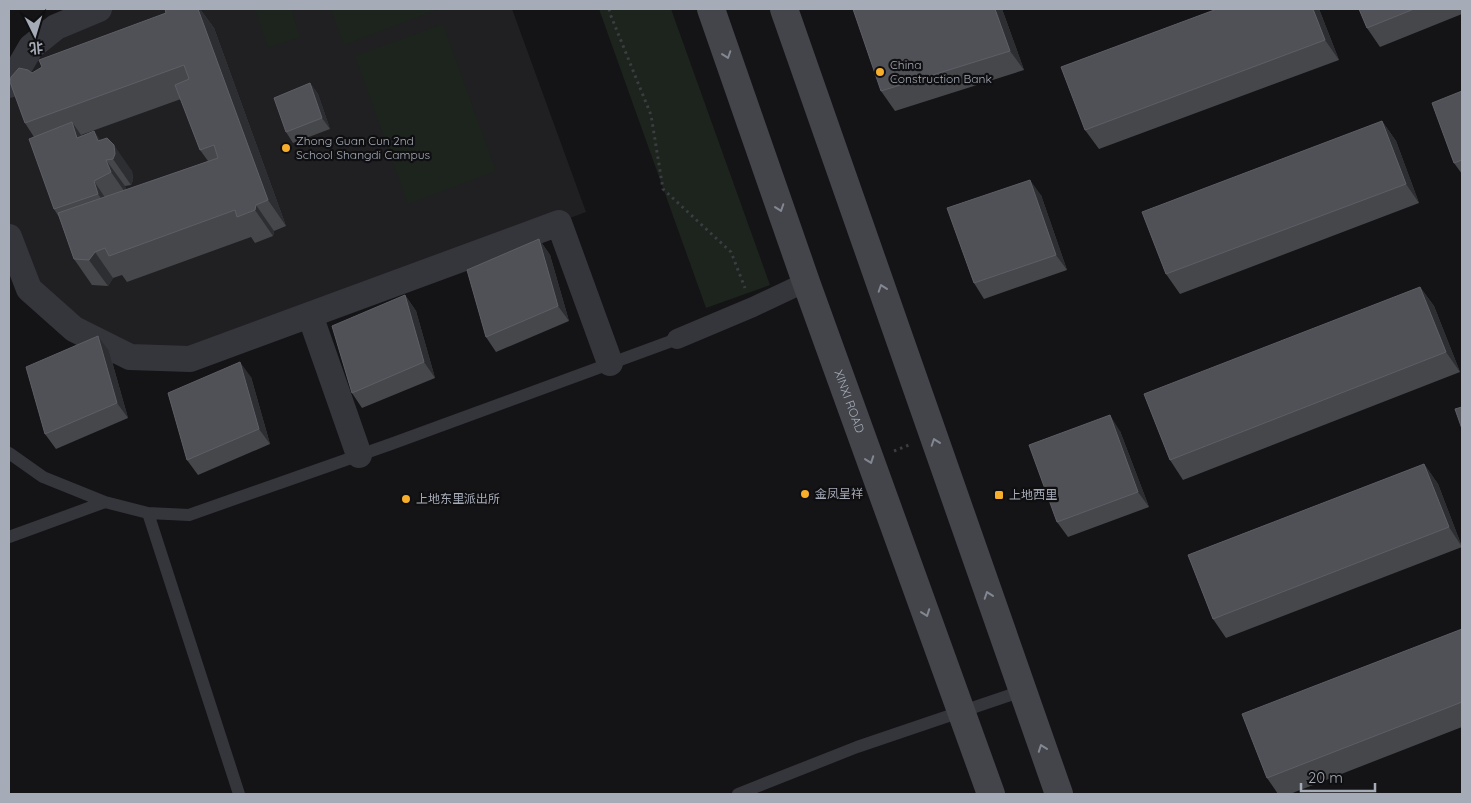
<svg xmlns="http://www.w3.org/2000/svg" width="1471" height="803" viewBox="0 0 1471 803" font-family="Quicksand,'Noto Sans SC',sans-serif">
<rect width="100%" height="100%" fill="#141416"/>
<path fill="#202023" d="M100,9h412l74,203 -396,147 -60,-2 -101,-68 -20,-52v-152l22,-38z"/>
<path fill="#1c241d" d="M255,9h36l9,28 -32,11z
M331,9h108l-95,36z
M599,9h72l99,276 -64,23z
M443,24l53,147 -88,33 -53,-148z"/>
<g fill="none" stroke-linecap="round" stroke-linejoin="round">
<path stroke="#3b3d42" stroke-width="3" stroke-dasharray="2.5 4" stroke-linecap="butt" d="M609,9l2,7 40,99 12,74 68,63 14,36
M894,451l15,-6"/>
<path stroke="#35363b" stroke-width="12" d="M9,453l34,24 62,25 43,11 91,281
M148,513l41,2 202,-71 286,-105
M9,537l96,-35
M738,794l119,-47 165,-56"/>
<path stroke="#35363b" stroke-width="20" d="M677,339l76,-32 53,-25"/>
<path stroke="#35363b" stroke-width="26" d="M9,85l22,-38 25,-20 43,-18
M9,237l20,52 45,40 56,28 60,2 369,-136 51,140
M310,315l49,140"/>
<g stroke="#43454b" stroke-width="28">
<path id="s1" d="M711,9l95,273 185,512"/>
<path d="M784,9l275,785"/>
</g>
</g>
<path fill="#45474b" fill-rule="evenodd" d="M165,9h35l14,19 72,198 -12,5 -1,5 -18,7 -4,-6 -124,45 -5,-7 -9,3 -5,8 -16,-1 -18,-26 -15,-42 -5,-8 -20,-72 -9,-14 7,-50 134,-60zM181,99l19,51 8,11 -82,29 -1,-4 6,-1 2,-5 -1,-9 -31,-30 -19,-5 -1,-1z
M1002,9l22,61 -129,41 -14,-20z
M1217,9h102l20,51 -240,89 -14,-19z
M1359,9h103v5l-82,33 -13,-19z
M310,83l8,11 12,35 -37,14 -7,-11z
M1462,91v83l-8,-11z
M1382,121l14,20 23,62 -239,91 -14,-20z
M1041,195l26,75 -83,29 -10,-16z
M539,239l11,16 19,66 -73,31 -10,-15z
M1420,287l14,19 26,66 -277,108 -13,-20z
M405,295l11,16 19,67 -73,30 -10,-15z
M109,351l19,67 -72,31 -11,-15z
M251,377l19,67 -72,31 -11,-15z
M1120,431l29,76 -81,30 -11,-15z
M1424,464l14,20 24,63 -236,91 -13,-19z
M1462,629v98l-172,67h-12l-11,-16z"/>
<path fill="#2d2e31" d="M198,9h2l14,19 72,198 -18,-26z
M995,9h7l22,61 -14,-19z
M1313,9h6l20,51 -14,-20z
M310,83l8,11 12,35 -8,-11z
M1382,121l14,20 23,62 -13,-19z
M72,122l18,26 -13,-10z
M94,131l19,27 1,-13 18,26 1,9 -2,5 -18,-26 -15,-18z
M106,160l19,26 4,12 -18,-26z
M1030,180l11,15 26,75 -11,-15z
M94,181l18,27 4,12 -18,-26z
M256,205l18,26 -1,5 -18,-26z
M539,239l11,16 19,66 -11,-15z
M95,252l18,26 -5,8 -19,-26z
M1420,287l14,19 26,66 -14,-20z
M405,295l11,16 19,67 -11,-16z
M98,336l11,15 19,67 -11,-15z
M240,362l11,15 19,67 -11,-15z
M1110,415l10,16 29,76 -11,-15z
M1424,464l14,20 24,63 -13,-20z"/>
<path fill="#505157" stroke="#5d5f66" d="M165,9h33l70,191 -12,5 -1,5 -18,7 -2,-7 -126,46 -4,-8 -10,4 -6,8 -15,-1 -16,-46 160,-55 -4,-13 -14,5 -25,-65 14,-6 -5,-14 -159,58 -15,-41 1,-5 8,-9 9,2 4,3 10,-6 -3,-7 127,-47z
M853,9h142l15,42 -129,40z
M1217,9h96l12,31 -240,90 -24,-63z
M1359,9h55l-47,19z
M310,83l12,35 -36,14 -12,-34z
M1462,91v69l-8,3 -22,-60z
M1382,121l24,63 -240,90 -24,-62z
M72,122l5,16 17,-7 4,10 9,-3 7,7 1,9 -2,5 -7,1 5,12 -17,9 4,13 -44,15 -25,-70z
M1030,180l26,75 -82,28 -27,-75z
M539,239l19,67 -72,31 -19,-67z
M1420,287l26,65 -276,108 -26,-66z
M405,295l19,67 -72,31 -20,-67z
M98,336l19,67 -72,31 -19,-67z
M240,362l19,67 -72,31 -19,-67z
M1462,407v22l-7,-20z
M1110,415l28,77 -81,30 -28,-77z
M1424,464l25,63 -236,92 -25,-64z
M1462,629v73l-195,76 -25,-64z"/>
<defs><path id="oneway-chevron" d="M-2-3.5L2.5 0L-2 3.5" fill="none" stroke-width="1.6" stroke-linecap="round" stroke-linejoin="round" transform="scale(1.25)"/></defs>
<g stroke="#838791">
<use href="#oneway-chevron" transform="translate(727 55) rotate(71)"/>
<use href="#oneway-chevron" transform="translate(780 208) rotate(71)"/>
<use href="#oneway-chevron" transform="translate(882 288) rotate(-109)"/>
<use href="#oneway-chevron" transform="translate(935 442) rotate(-109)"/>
<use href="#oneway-chevron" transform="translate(870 460) rotate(70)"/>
<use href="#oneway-chevron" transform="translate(988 595) rotate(-109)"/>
<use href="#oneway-chevron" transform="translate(926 613) rotate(70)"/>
<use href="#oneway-chevron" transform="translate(1042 748) rotate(-110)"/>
</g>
<g fill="#f7ae2a" stroke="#0f0f11" stroke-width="2">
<circle cx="880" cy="72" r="5"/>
<circle cx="286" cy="148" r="5"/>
<circle cx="805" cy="494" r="5"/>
<rect x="994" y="490" width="10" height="10" rx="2.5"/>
<circle cx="406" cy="499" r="5"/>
</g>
<g text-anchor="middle" stroke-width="4.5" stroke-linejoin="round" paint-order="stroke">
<g font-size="12" fill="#a5abb7" stroke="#0f0f11" text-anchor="start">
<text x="890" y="69">China<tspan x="890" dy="14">Construction Bank</tspan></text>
<text x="296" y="145">Zhong Guan Cun 2nd<tspan x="296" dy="14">School Shangdi Campus</tspan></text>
<text x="815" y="498">金凤呈祥</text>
<text x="1009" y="499">上地西里</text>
<text x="416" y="503">上地东里派出所</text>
</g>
<g font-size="12" fill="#a5abb7" stroke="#0f0f11">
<text dy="4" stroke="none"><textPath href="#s1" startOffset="416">XINXI ROAD</textPath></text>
</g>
</g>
<rect width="1471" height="803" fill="none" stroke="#a5abb7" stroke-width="20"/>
<g transform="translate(35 35) rotate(175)" stroke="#0f0f11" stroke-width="4" paint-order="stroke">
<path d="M0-4L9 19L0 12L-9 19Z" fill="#a5abb7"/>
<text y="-8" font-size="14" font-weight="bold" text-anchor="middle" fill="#a5abb7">北</text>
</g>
<path d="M1301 783v8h74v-8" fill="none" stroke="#a5abb7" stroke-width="2.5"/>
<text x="1308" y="783" font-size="15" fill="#a5abb7" stroke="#0f0f11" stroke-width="4" paint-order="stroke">20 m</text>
</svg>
